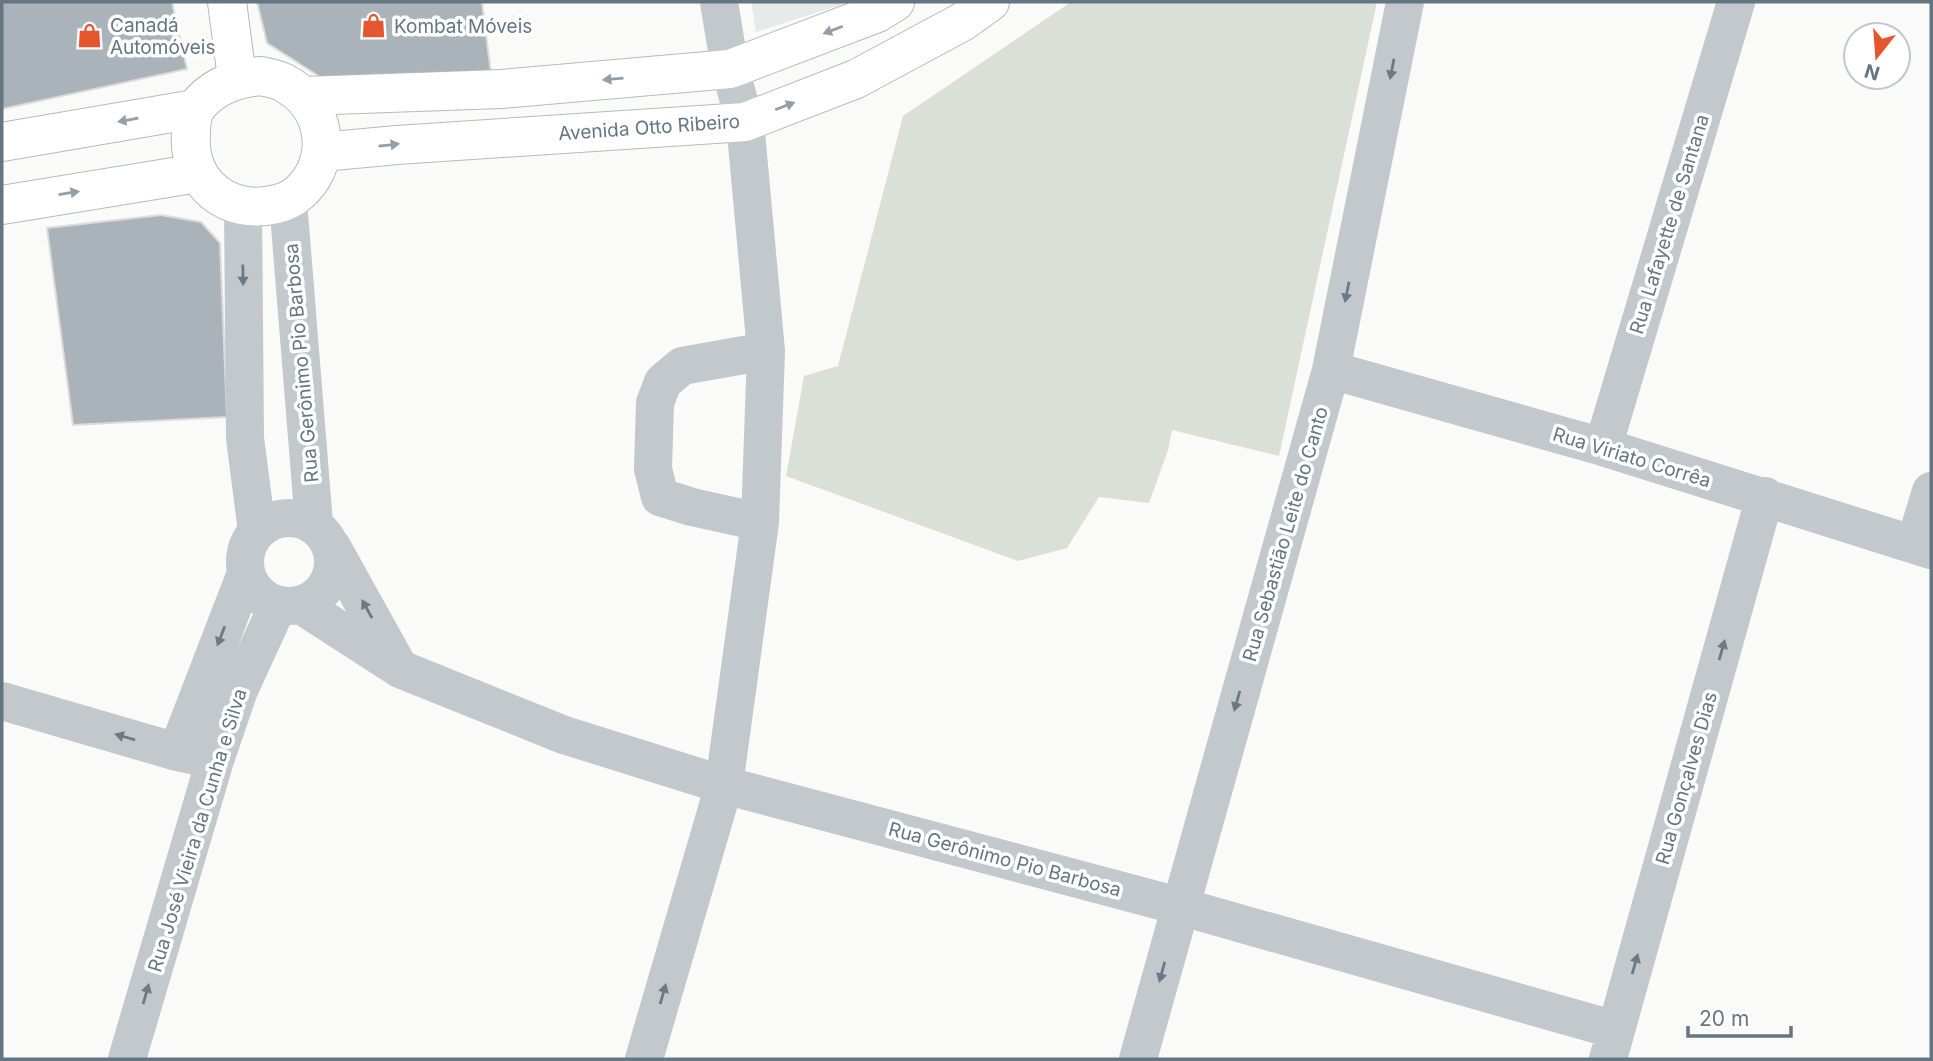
<svg xmlns="http://www.w3.org/2000/svg" width="1933" height="1061" viewBox="0 0 1933 1061" font-family="Inter,sans-serif">
<rect width="100%" height="100%" fill="#fafaf8"/>
<path fill="#e8e9e9" d="M751,2h99l-94,30z"/>
<path fill="#dadfd7" d="M1071,2h306l-98,454 -107,-26 -4,20 -19,53 -50,-6 -32,51 -49,13 -232,-85 18,-100 34,-10 65,-250z"/>
<path fill="#aab3b9" stroke="#dcdcda" stroke-width="2" d="M2,2h170l15,67 -185,40z
M257,2h225l9,71 -163,9 -61,-39z
M161,215l40,7 19,21 7,174 -154,8 -26,-197z"/>
<g fill="none" stroke-linecap="round" stroke-linejoin="round">
<defs>
<path id="major" d="M227,2l10,76
M261,76c8,2 18,3 25,8 31,17 44,53 30,86 -8,17 -22,30 -39,34 -49,12 -90,-20 -86,-71 0,-7 1,-19 5,-25 16,-22 40,-30 65,-32z
M304,96l197,-7 229,-20 147,-56 18,-11
M2,142l193,-33
M322,152l75,-7 348,-23 111,-43 106,-57 28,-20
M2,205l196,-32"/>
</defs>
<use href="#major" stroke="#b5babe" stroke-width="40"/>
<path stroke="#c3c8cc" stroke-width="38" d="M288,201l26,323
M243,206l2,232 12,93
M1331,370l272,77 328,103
M1603,447l133,-445
M245 562a44 44 0 1 1 88 0a44 44 0 1 1-88 0Z
M760,522l-68,-15 -32,-10 -7,-28 2,-66 8,-21 19,-16 84,-15
M1915,544l16,-53
M332,547l65,117
M301,605l99,64 164,66 160,50 455,121 437,124
M2,701l175,51 38,8
M177,752l69,-179
M127,1059l88,-299 24,-70 39,-85
M644,1059l80,-274 36,-263 6,-171 -21,-229 -15,-53 -11,-67
M1138,1059l193,-689 74,-368
M1608,1059l157,-563"/>
<use href="#major" stroke="#fff" stroke-width="38"/>
</g>
<defs><path id="oneway-solid" d="M-6-.8H1V-3.2L6.5 0L1 3.2V.8H-6Z" transform="scale(1.75)"/></defs>
<g fill="#939fa8">
<use href="#oneway-solid" transform="translate(833 30) rotate(159)"/>
<use href="#oneway-solid" transform="translate(613 79) rotate(175)"/>
<use href="#oneway-solid" transform="translate(785 106) rotate(-21)"/>
<use href="#oneway-solid" transform="translate(128 120) rotate(170)"/>
<use href="#oneway-solid" transform="translate(389 145) rotate(-6)"/>
<use href="#oneway-solid" transform="translate(69 193) rotate(-9)"/>
</g>
<g fill="#6a7a87">
<use href="#oneway-solid" transform="translate(1392 69) rotate(101)"/>
<use href="#oneway-solid" transform="translate(243 275) rotate(89)"/>
<use href="#oneway-solid" transform="translate(1347 292) rotate(101)"/>
<use href="#oneway-solid" transform="translate(367 609) rotate(-119)"/>
<use href="#oneway-solid" transform="translate(221 636) rotate(111)"/>
<use href="#oneway-solid" transform="translate(1722 650) rotate(-74)"/>
<use href="#oneway-solid" transform="translate(1237 701) rotate(106)"/>
<use href="#oneway-solid" transform="translate(125 737) rotate(-164)"/>
<use href="#oneway-solid" transform="translate(1635 964) rotate(-74)"/>
<use href="#oneway-solid" transform="translate(1162 972) rotate(105)"/>
<use href="#oneway-solid" transform="translate(146 994) rotate(-74)"/>
<use href="#oneway-solid" transform="translate(663 994) rotate(-74)"/>
</g>
<defs>
<symbol id="shop-bare" viewBox="-9 -9 18 18"><path d="M-5-2.5h2.3a2.7 3.5 0 0 1 5.4 0H5L5.5 6h-11ZM-1.5-2.5h3a1.5 2.3 0 0 0-3 0Z" fill="#e4572e" stroke="#fff" stroke-width="2.5" paint-order="stroke"/></symbol>
</defs>
<g fill-rule="evenodd">
<use href="#shop-bare" x="356" y="8" width="35" height="35"/>
<use href="#shop-bare" x="72" y="18" width="35" height="35"/>
</g>
<g text-anchor="middle" stroke-width="7" stroke-linejoin="round" paint-order="stroke">
<g font-size="19" fill="#657683" stroke="#fff" text-anchor="start">
<text x="110" y="32">Canadá<tspan x="110" dy="22">Automóveis</tspan></text>
<text x="394" y="33">Kombat Móveis</text>
</g>
<g font-size="19" fill="#657683" stroke="#fff">
<text transform="translate(649 127) rotate(-4)" y="7">Avenida Otto Ribeiro</text>
<text transform="translate(1669 224) rotate(-73)" y="7">Rua Lafayette de Santana</text>
<text transform="translate(301 363) rotate(-95)" y="7">Rua Gerônimo Pio Barbosa</text>
<text transform="translate(1632 457) rotate(17)" y="7">Rua Viriato Corrêa</text>
<text transform="translate(1285 534) rotate(-74)" y="7">Rua Sebastião Leite do Canto</text>
<text transform="translate(1686 778) rotate(-74)" y="7">Rua Gonçalves Dias</text>
<text transform="translate(197 830) rotate(-73)" y="7">Rua José Vieira da Cunha e Silva</text>
<text transform="translate(1005 859) rotate(15)" y="7">Rua Gerônimo Pio Barbosa</text>
</g>
</g>
<rect width="1933" height="1061" fill="none" stroke="#657683" stroke-width="7"/>
<g transform="translate(1877 56) rotate(197)"><circle r="33" fill="#ffffff" stroke="#c1c8cd" stroke-width="2"/>
<path d="M0-5L12 26L0 18L-12 26Z" fill="#e4572e"/>
<text y="-10" font-size="19" font-weight="bold" text-anchor="middle" fill="#657683">N</text>
</g>
<path d="M1688 1026v10h103v-10" fill="none" stroke="#657683" stroke-width="3.5"/>
<text x="1699" y="1026" font-size="21" fill="#657683" stroke="#ffffff" stroke-width="5" paint-order="stroke">20 m</text>
</svg>
